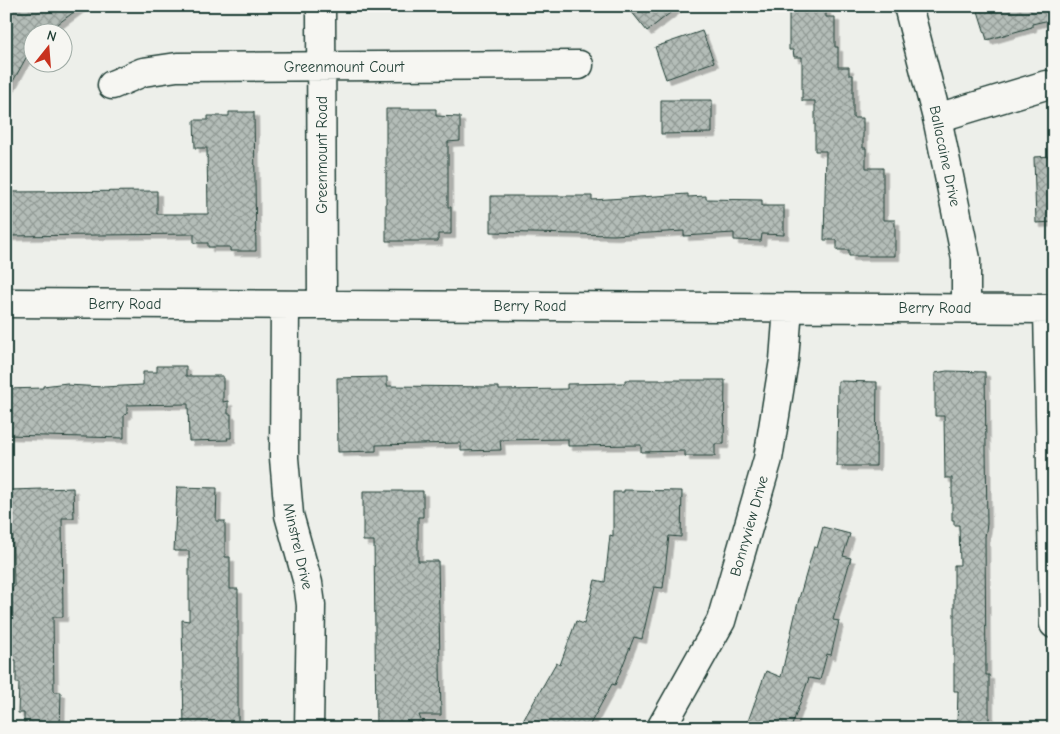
<svg xmlns="http://www.w3.org/2000/svg" width="1060" height="734" viewBox="0 0 1060 734" font-family="'Comic Neue',sans-serif">
<defs>
<pattern id="building-cross-hatch" width="8" height="8" patternUnits="userSpaceOnUse" patternTransform="scale(1.25)"><rect width="8" height="8" fill="#b4bdb8"/><path d="M0 0l8 8M0 8l8-8" fill="none" stroke="#929b96"/></pattern>
<filter id="shadow"><feDropShadow dx="4.5" dy="4.5" stdDeviation="0" flood-color="#0004"/></filter>
</defs>
<rect width="100%" height="100%" fill="#edefea"/>
<filter id="ink" filterUnits="userSpaceOnUse"><feTurbulence type="fractalNoise" baseFrequency=".02" numOctaves="2"/><feDisplacementMap in="SourceGraphic" scale="10" xChannelSelector="R" yChannelSelector="G"/><feConvolveMatrix kernelMatrix="1 2 1 2 8 2 1 2 1" color-interpolation-filters="sRGB"/></filter>
<g filter="url(#ink)">
<path fill="url(#building-cross-hatch)" stroke="#1f3d34" filter="url(#shadow)" d="M6,6h76l-35,26h-15v15l-26,47z
M627,6h52l-32,25z
M789,6h37v11h9v30h3v20h11v8h4v43h10v30h3v20h17v52h12v36h-46v-6h-12v-10h-13l2,-89h-11v-50h-13v-44h-8l-1,-7h-4z
M994,6h60v13l-22,5v3l-45,13 -9,-29z
M702,31l12,31 -48,17 -11,-32z
M661,100h51v33l-51,1z
M386,109h50v7l24,1v24l-12,1v65h3v27h-13v7h-52z
M229,112h25l2,139h-26v-4h-22v-4h-14v-9l-188,2v-44l151,-1v23h51l-1,-66h-12l-1,-28h14v-4h21z
M1054,156v66l-18,1 -2,-66z
M688,194v3l18,-1v3l56,1v6h22v29l-22,-1 -1,7 -27,-1v-7l-50,3v-5l-70,4 -123,-3v-36h101v4z
M157,366h29v10h37v26l5,-1v13h3v24h-4l1,2 -39,1 -1,-37 -61,1v9l-3,1v23l-118,-3v-46l37,-1v-2l24,-3v2l36,2 40,-2v-13h14z
M947,371l38,1 2,152 -2,13 1,138h3v50h-32l1,-34h-4v-126h6l-1,-40h-5v-5h-2v-42h-7l-1,-62h-9v-43z
M387,377v9l112,1v3l68,-1v-5l58,-1v-3h100l-1,64h-9v12h-30v-5l-44,1v-7l-73,1v-7l-68,1 1,10 -40,1v-8l-85,2v6l-38,1 -1,-74z
M838,381l39,1 -1,84h-39z
M177,487l40,1 -1,33h9v36h5v32h8v132h-7v7h-47l-2,-108 7,1v-70h-15z
M73,488l1,30h-12l1,99h-10l1,75h7l-1,36h-36v-15h-6l1,-30h-3v-23h-4v-73h2l-3,-97z
M624,490l58,1 -1,46 -12,-1 -6,52 -9,-1 -12,52 -8,-2 -19,48 -3,-1 -24,44h-69l37,-65 4,2 16,-44 8,3 11,-44 10,2 5,-47 3,1v-44h11z
M363,491h60v26h-5v44h20l3,154h-22l5,13h-48l-2,-187h-11z
M823,527l27,7 -7,22 8,2 -18,62 6,1 -8,34 -4,-1 -7,26 -11,-2 -18,50h-32l-12,-4 19,-53 15,6 17,-75 16,-55 3,1z"/>
<g fill="none" stroke-linecap="round" stroke-linejoin="round">
<defs>
<path id="minor" d="M321,6l1,299
M908,6l29,112 29,141v49
M112,85l31,-13 34,-5 402,-2
M937,118l109,-33
M6,303l1048,6
M285,305l-1,153 5,57 19,68 3,22 -2,123
M1048,309l6,315
M661,728l60,-107 47,-162 16,-99 4,-52"/>
</defs>
<use href="#minor" stroke="#1f3d34" stroke-width="31"/>
<use href="#minor" stroke="#f6f6f2" stroke-width="28"/>
</g>
</g>
<g text-anchor="middle" stroke-width="4.5" stroke-linejoin="round" paint-order="stroke">
<g font-size="15" fill="#1f3d34" stroke="#f6f6f2">
<text x="344" y="72">Greenmount Court</text>
<text transform="translate(322 155) rotate(-90)" y="5">Greenmount Road</text>
<text transform="translate(945 156) rotate(78)" y="5">Ballacaine Drive</text>
<text x="125" y="309">Berry Road</text>
<text x="530" y="311">Berry Road</text>
<text x="935" y="313">Berry Road</text>
<text transform="translate(749 526) rotate(-74)" y="5">Bonnyview Drive</text>
<text transform="translate(298 546) rotate(77)" y="5">Minstrel Drive</text>
</g>
</g>
<rect width="1060" height="734" fill="none" stroke="#f6f6f2" stroke-width="25"/>
<rect x="12" y="12" width="1035" height="709" fill="none" stroke="#1f3d34" stroke-width="2" filter="url(#ink)"/>
<g transform="translate(48 48) rotate(17)"><circle r="24" fill="#f6f6f2" stroke="#a0aca6"/>
<path d="M0-4L9 19L0 12L-9 19Z" fill="#c8321e"/>
<text y="-8" font-size="14" font-weight="bold" text-anchor="middle" fill="#1f3d34">N</text>
</g>
</svg>
